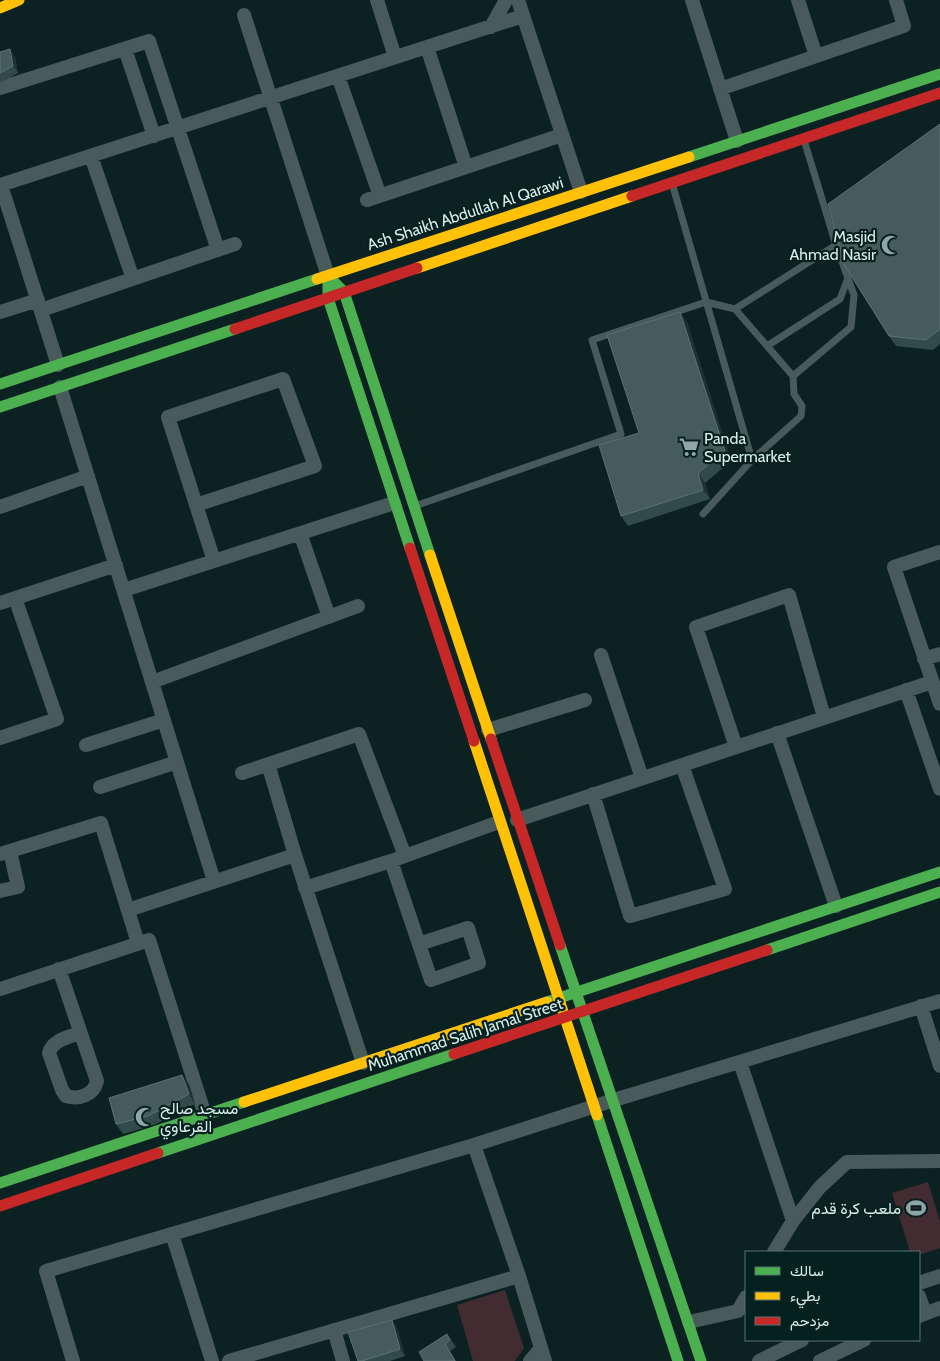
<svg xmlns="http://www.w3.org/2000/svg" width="940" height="1361" viewBox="0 0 940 1361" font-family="Cabin,Vazirmatn,sans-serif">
<rect width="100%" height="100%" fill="#0c2222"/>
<path fill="#432b32" d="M928,1182l12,40v26l-21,7v-3h-9l-18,-59z
M505,1290l19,58 -9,13h-42l-16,-56z"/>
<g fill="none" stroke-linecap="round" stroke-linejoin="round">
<path stroke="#485b5a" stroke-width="7" d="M672,183l80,277 -49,54
M735,309l58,67 58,-49 3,-32 -18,-50
M767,346l73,-47 8,-21
M752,460l49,-44 1,-10 -8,-12 -1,-18
M415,506l206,-72 -29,-94 114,-38 29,7 101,-64 -32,-105"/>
<path stroke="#485b5a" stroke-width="14" d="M377,0l18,57
M518,0l63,192
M692,0l45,141
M798,0l18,56
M244,15l84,261
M491,27l15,-27
M427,47l39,120
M125,49l29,87
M338,76l42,120
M0,88l149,-47 69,209
M720,89l184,-63 -8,-26
M91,156l42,123
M0,185l523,-169
M1,185l57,180
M367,200l195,-65
M41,310l194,-66
M0,312l38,-12
M60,387l154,494
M196,505l119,-39 -32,-87 -115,38 46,144
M0,507l88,-31
M300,533l29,84
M940,552l-46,15 46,137
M124,590l270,-87
M0,603l116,-38
M601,655l41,123
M924,659l16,-5
M152,682l206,-76
M906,690l34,99
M488,730l97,-30
M777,733l59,173
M0,738l57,-19 -42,-121
M86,745l78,-25
M736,747l-40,-120 93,-32 35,122
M268,764l27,91 68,208
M242,773l117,-39 46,122
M100,787l77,-25
M593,794l37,122 95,-27 -43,-124
M517,820l415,-138
M0,854l101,-31 37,120
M391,861l40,119 48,-17 -11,-35 -49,16
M305,888l86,-27 108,-39
M0,891l18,-4 -8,-36
M128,910l167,-55
M59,969l38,112c-3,14 -18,19 -31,15l-4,-6 -13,-37c3,-13 20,-16 31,-20
M0,989l149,-49 56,175
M921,1006l19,60
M740,1062l53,159
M474,1145l45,131 26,85
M172,1234l40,127
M774,1252l19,-31 27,-34 27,-25 93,-1
M919,1283l21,-7
M919,1296l6,17
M919,1316l21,-8
M689,1322l49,-11 8,-14
M334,1330l9,31
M73,1361l-27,-90 428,-126 140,-45 326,-99
M229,1361l290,-85
M530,1361l11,-13
M759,1361l43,-21
M820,1361l44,-21"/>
<path stroke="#4caf50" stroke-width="11" d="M689,157l251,-83
M328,276l16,16 86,263
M328,276v22l82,250
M0,384l317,-105
M0,407l235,-78
M560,945l141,416
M767,950l173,-58
M547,1002l393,-130
M597,1115l81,246
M158,1153l296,-99
M0,1183l244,-81"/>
<path stroke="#ffc107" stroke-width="11" d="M0,8l19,-8
M417,268l215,-72
M317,279l372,-122
M430,555l61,184
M474,741l123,374
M244,1102l303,-100"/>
<path stroke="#c62828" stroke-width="11" d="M632,196l308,-103
M235,329l182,-61
M410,548l64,193
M491,739l69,206
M454,1054l313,-104
M0,1206l158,-53"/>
</g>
<path fill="#334a4a" d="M0,52l15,5 3,16 -18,10z
M940,124v220l-7,6 -37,-4 -7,-10z
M687,322l44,139 -26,22 5,16 -82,27 -7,-10 18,-83z
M189,1084l6,20 -41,21 -31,9 -7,-10z
M397,1328l8,28 -15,5h-32z
M447,1334l9,13 -6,4 6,10h-32z"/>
<path fill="#1c3333" d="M10,49l5,8 3,16 -5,-7z
M680,312l7,10 44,139 -6,-10z
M698,473l7,10 5,16 -7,-9z
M182,1075l7,9 6,20 -6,-10z
M392,1320l5,8 8,28 -5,-7z"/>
<path fill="#455c5b" stroke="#5c7272" d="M10,49l3,17 -13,7v-21z
M940,124v205l-14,11 -37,-4 -44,-70 -17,-62z
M680,312l45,139 -27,22 5,17 -82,26 -22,-71 40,-12 -32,-98z
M182,1075l7,19 -41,22 -32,8 -7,-26z
M392,1320l8,29 -38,12h-4l-10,-29z
M447,1334l3,6 -5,4 10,17h-31l-5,-9z"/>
<defs>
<symbol id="mosque-bare" viewBox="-9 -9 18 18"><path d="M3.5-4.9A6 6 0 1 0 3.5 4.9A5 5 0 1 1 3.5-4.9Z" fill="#91a5a4" stroke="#04201f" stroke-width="2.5" paint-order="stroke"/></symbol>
<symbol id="supermarket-bare" viewBox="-9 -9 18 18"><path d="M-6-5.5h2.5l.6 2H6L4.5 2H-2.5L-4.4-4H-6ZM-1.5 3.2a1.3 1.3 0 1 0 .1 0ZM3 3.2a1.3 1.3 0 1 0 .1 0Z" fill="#91a5a4" stroke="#04201f" stroke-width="2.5" paint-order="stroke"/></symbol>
<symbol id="stadium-bare" viewBox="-9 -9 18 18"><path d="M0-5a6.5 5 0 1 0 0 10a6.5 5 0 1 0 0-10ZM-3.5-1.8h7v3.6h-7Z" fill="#91a5a4" stroke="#04201f" stroke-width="2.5" paint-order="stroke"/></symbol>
</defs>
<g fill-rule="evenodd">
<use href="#mosque-bare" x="877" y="231" width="28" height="28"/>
<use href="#supermarket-bare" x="675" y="433" width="28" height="28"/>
<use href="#mosque-bare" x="131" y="1103" width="28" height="28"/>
<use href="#stadium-bare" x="902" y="1194" width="28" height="28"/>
</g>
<g text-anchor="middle" stroke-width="4.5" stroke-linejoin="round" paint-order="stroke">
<g font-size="16" fill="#d8ecea" stroke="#04201f">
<text transform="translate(465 213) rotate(-18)" y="6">Ash Shaikh Abdullah Al Qarawi</text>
<text transform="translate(465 1034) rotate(-18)" y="6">Muhammad Salih Jamal Street</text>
</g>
<g font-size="16" fill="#d8ecea" stroke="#04201f" text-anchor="end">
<text x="876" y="242">Masjid<tspan x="876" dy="18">Ahmad Nasir</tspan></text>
<text x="704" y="444" text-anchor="start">Panda<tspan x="704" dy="18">Supermarket</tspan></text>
<text x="160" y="1114" text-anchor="start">مسجد صالح<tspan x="160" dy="18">القرعاوي</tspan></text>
<text x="901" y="1214">ملعب كرة قدم</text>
</g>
</g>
<rect x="745" y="1251" width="175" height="90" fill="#04201f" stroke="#597270"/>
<rect x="755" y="1267" width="25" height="8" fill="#4caf50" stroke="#597270"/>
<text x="790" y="1276" font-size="15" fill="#d8ecea">سالك</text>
<rect x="755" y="1292" width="25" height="8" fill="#ffc107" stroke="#597270"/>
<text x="790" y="1301" font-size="15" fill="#d8ecea">بطيء</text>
<rect x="755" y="1317" width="25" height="8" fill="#c62828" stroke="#597270"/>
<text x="790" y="1326" font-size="15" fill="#d8ecea">مزدحم</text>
</svg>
